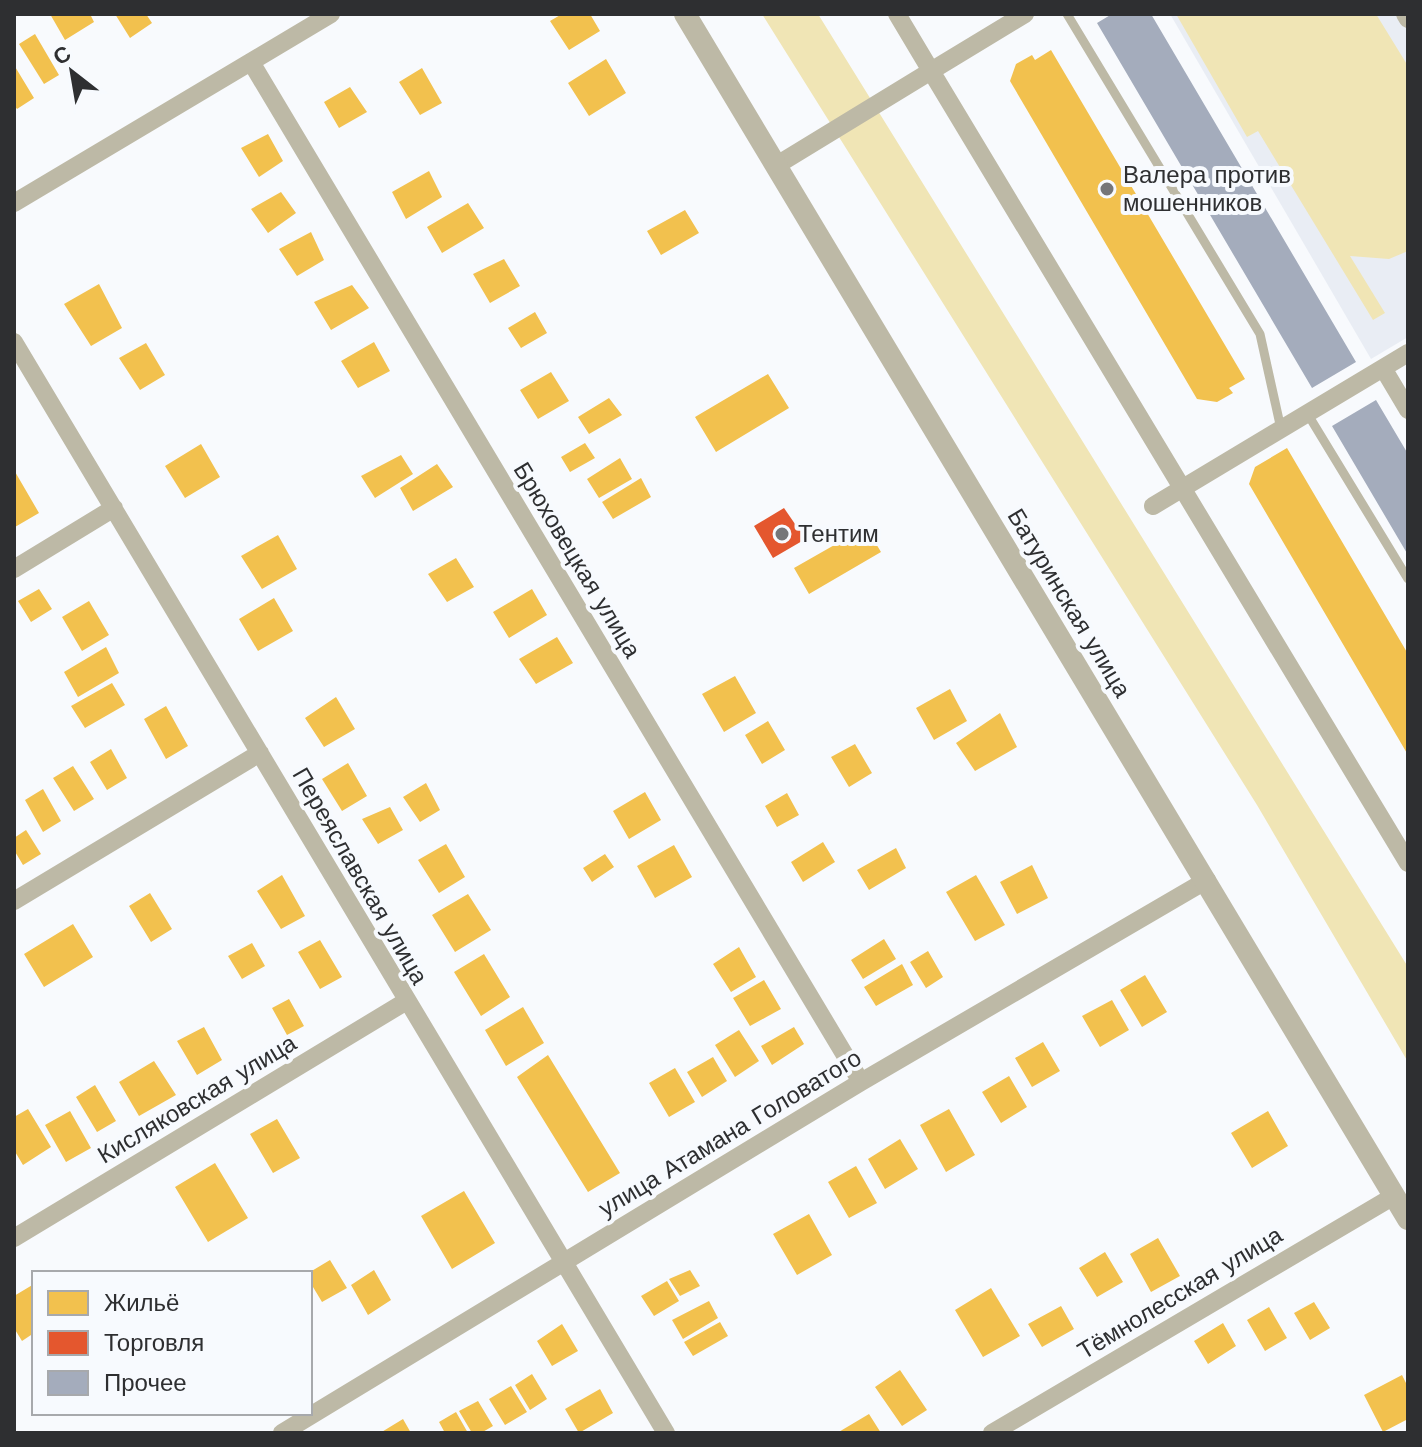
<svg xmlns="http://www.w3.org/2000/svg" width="1422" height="1447" viewBox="0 0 1422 1447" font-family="'Work Sans',sans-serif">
<rect width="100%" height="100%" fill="#f8fafd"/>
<path fill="#e9edf4" d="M1170,14h238v323l-37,22z"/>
<path fill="#f0e5b5" d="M762,14h56l590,953v95l-151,-257z
M1176,14h200l32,52v185l-19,8 -39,-3 35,57 -12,7 -115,-189 -11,6z"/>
<path fill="#f2c14e" d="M50,14h40l4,8 -29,18z
M115,14h31l6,9 -22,15z
M562,14h28l10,17 -31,19 -19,-29z
M35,34l24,41 -15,9 -25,-40z
M1051,50l194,329 -16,9 4,5 -16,9 -20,-3 -187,-318 6,-17 16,-9 3,5z
M606,59l20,34 -37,23 -21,-33z
M14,65l20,33 -17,11 -3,-4z
M422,68l20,35 -22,12 -21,-33z
M350,87l17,25 -28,16 -15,-26z
M268,134l15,27 -24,16 -18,-29z
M429,171l13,26 -36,22 -14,-27z
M281,192l15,21 -28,20 -17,-24z
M468,203l16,25 -42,25 -15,-26z
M685,210l14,23 -38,22 -14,-24z
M311,232l13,28 -27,16 -18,-27z
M504,259l16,27 -30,17 -17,-29z
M99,284l23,44 -31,18 -27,-42z
M352,285l17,23 -38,22 -17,-28z
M535,312l12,21 -26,15 -13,-20z
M374,342l16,29 -32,17 -17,-27z
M146,343l19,32 -25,15 -21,-32z
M551,372l18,29 -31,18 -18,-29z
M768,374l21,34 -73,44 -21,-35z
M609,398l13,17 -33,19 -11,-17z
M585,443l10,15 -25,14 -9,-15z
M201,444l19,33 -35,21 -20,-32z
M1287,448l121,206v101l-159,-271 6,-17z
M401,455l12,19 -38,24 -14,-22z
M620,458l12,21 -33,19 -12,-19z
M437,464l16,23 -40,24 -13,-23z
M14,470l25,43 -24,14 -1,-2z
M641,478l10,19 -38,22 -11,-17z
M866,527l15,25 -72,42 -15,-26z
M278,535l19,34 -35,20 -21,-33z
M456,558l18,29 -27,15 -19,-28z
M39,589l13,20 -21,13 -13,-21z
M532,589l15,26 -38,23 -16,-26z
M274,598l19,33 -35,20 -19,-32z
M89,601l20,34 -27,16 -20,-34z
M557,637l16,26 -37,21 -17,-25z
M106,647l13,26 -41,24 -14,-25z
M735,676l21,37 -32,19 -22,-38z
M112,683l13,22 -40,23 -14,-22z
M950,689l17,32 -33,19 -18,-32z
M336,697l19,32 -31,18 -19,-29z
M166,706l22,40 -22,13 -22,-40z
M1000,713l17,34 -42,24 -19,-28z
M768,721l17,29 -23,14 -17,-29z
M855,744l17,29 -23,14 -18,-30z
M111,749l16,29 -20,12 -17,-28z
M348,763l19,33 -25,15 -20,-32z
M73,766l21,33 -20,12 -21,-33z
M426,783l14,27 -20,12 -17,-25z
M43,789l18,32 -18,11 -18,-32z
M645,792l16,28 -32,19 -16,-28z
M787,793l12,22 -22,12 -12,-21z
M390,807l13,23 -25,14 -16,-25z
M26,830l15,24 -18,11 -9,-15v-12z
M823,842l12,20 -32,20 -12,-20z
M446,844l19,33 -26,16 -21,-33z
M674,845l18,32 -37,21 -18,-32z
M896,848l10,20 -37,22 -12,-20z
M605,854l9,13 -22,15 -9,-14z
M1032,865l16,33 -31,16 -17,-32z
M282,875l23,41 -24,13 -24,-38z
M976,875l29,50 -30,16 -29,-49z
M150,893l22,36 -21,13 -22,-36z
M468,894l23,36 -36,22 -23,-37z
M73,924l20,33 -49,30 -20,-33z
M884,939l12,20 -33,20 -12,-19z
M320,940l22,37 -22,12 -22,-37z
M252,943l13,23 -23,13 -14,-23z
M739,947l17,30 -25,15 -18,-28z
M928,951l15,26 -17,11 -16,-26z
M484,954l26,43 -29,19 -27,-44z
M902,964l11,21 -37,21 -12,-19z
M1145,975l22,37 -25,15 -22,-37z
M764,980l17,29 -31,17 -17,-28z
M289,999l15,27 -17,9 -15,-27z
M1112,1000l17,30 -29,17 -18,-31z
M523,1007l21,36 -38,23 -21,-36z
M204,1027l18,33 -25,15 -20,-34z
M794,1027l10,17 -32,21 -11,-19z
M739,1030l20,31 -24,16 -20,-32z
M1043,1042l17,29 -28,16 -17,-29z
M548,1055l72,118 -32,19 -71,-115z
M713,1057l14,24 -25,16 -15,-25z
M154,1061l22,34 -37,21 -20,-34z
M675,1068l20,34 -26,15 -20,-34z
M1009,1076l18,31 -26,16 -19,-31z
M95,1085l21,36 -19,11 -21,-35z
M28,1109l23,38 -28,18 -9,-15v-33z
M949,1109l26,46 -29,17 -26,-47z
M70,1111l21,37 -25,14 -21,-37z
M1268,1111l20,35 -36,22 -21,-35z
M277,1119l23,39 -27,15 -23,-39z
M900,1139l18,30 -33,20 -17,-30z
M215,1163l33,55 -40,24 -33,-55z
M856,1166l21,37 -28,15 -21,-36z
M464,1191l31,52 -43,26 -31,-53z
M809,1214l23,41 -35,20 -24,-41z
M1158,1238l22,38 -29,16 -21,-38z
M1105,1252l18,30 -26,15 -18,-29z
M330,1260l17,28 -25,14 -12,-20v-10z
M374,1270l17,30 -23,15 -17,-30z
M690,1270l10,16 -20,10 -11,-17z
M667,1281l12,20 -25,15 -13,-20z
M34,1284v49l-12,8 -8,-13v-32z
M991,1288l29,48 -37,21 -28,-47z
M709,1301l9,17 -35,21 -11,-19z
M1314,1302l16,26 -20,12 -16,-27z
M1061,1306l13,23 -32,18 -14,-23z
M1269,1307l18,31 -22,13 -18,-31z
M720,1322l8,14 -35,20 -9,-14z
M1223,1323l13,23 -28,18 -14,-23z
M562,1324l16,27 -26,15 -15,-25z
M900,1370l27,40 -25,16 -27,-39z
M532,1374l15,25 -17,11 -15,-25z
M1402,1375l6,12v32l-25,13 -19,-37z
M511,1386l16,26 -22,13 -16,-26z
M600,1389l13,24 -34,20 -14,-24z
M478,1401l15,25 -12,7h-9l-13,-22z
M456,1412l12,21h-23l-6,-11z
M869,1414l12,19h-44z
M403,1419l8,14h-31z"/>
<path fill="#e4572e" d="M784,508l11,16 5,-3 9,16 -36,21 -19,-32z"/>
<path fill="#a4acbc" d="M1112,14h39l205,348 -44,26 -215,-365z
M1376,400l32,54v101l-76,-129z"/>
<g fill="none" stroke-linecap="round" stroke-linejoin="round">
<path stroke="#bdb9a6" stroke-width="9" d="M1067,14l193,320 21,95
M1307,413l101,166"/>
<path stroke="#bdb9a6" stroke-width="18" d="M897,14l34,57 94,-57
M1405,14l3,5
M251,62l610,1020
M777,165l154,-94 477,792
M14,203l317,-189
M14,342l652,1091
M1383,368l25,42
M1153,506l255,-153
M14,569l100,-61
M14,901l246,-148
M14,1238l391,-236
M282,1433l579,-351 346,-202
M992,1433l402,-237"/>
<path stroke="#bdb9a6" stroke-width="22" d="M685,14l723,1205"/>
</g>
<g fill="#757678" stroke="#f7fafe" stroke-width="3">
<circle cx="1107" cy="189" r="8"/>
<circle cx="782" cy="534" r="8"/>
</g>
<g text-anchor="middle" stroke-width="8" stroke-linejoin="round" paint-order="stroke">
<g font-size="24" fill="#2e2f31" stroke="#f7fafe" text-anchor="start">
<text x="1123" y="183">Валера против<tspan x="1123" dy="28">мошенников</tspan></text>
<text x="798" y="542">Тентим</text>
</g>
<g font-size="24" fill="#2e2f31" stroke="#f7fafe">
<text transform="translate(577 560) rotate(59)" y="8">Брюховецкая улица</text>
<text transform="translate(1069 603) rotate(59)" y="8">Батуринская улица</text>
<text transform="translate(360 876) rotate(60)" y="8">Переяславская улица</text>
<text transform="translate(197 1099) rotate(-31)" y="8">Кисляковская улица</text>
<text transform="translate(730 1133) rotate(-31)" y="8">улица Атамана Головатого</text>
<text transform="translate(1180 1293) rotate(-31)" y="8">Тёмнолесская улица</text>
</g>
</g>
<rect width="1422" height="1447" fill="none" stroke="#2e2f31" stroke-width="32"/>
<rect x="32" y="1271" width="280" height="144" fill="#f7fafe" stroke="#a7a9ac" stroke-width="2"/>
<rect x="48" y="1291" width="40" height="24" fill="#f2c14e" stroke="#a7a9ac" stroke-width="2"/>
<text x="104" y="1311" font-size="24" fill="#2e2f31">Жильё</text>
<rect x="48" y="1331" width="40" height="24" fill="#e4572e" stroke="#a7a9ac" stroke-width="2"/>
<text x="104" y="1351" font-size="24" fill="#2e2f31">Торговля</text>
<rect x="48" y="1371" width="40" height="24" fill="#a4acbc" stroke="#a7a9ac" stroke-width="2"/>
<text x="104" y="1391" font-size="24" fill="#2e2f31">Прочее</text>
<g transform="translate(72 72) rotate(329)" stroke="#f7fafe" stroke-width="6" paint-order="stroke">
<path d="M0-6L14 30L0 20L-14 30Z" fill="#2e2f31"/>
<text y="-12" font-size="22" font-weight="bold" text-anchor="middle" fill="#2e2f31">С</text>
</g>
</svg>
